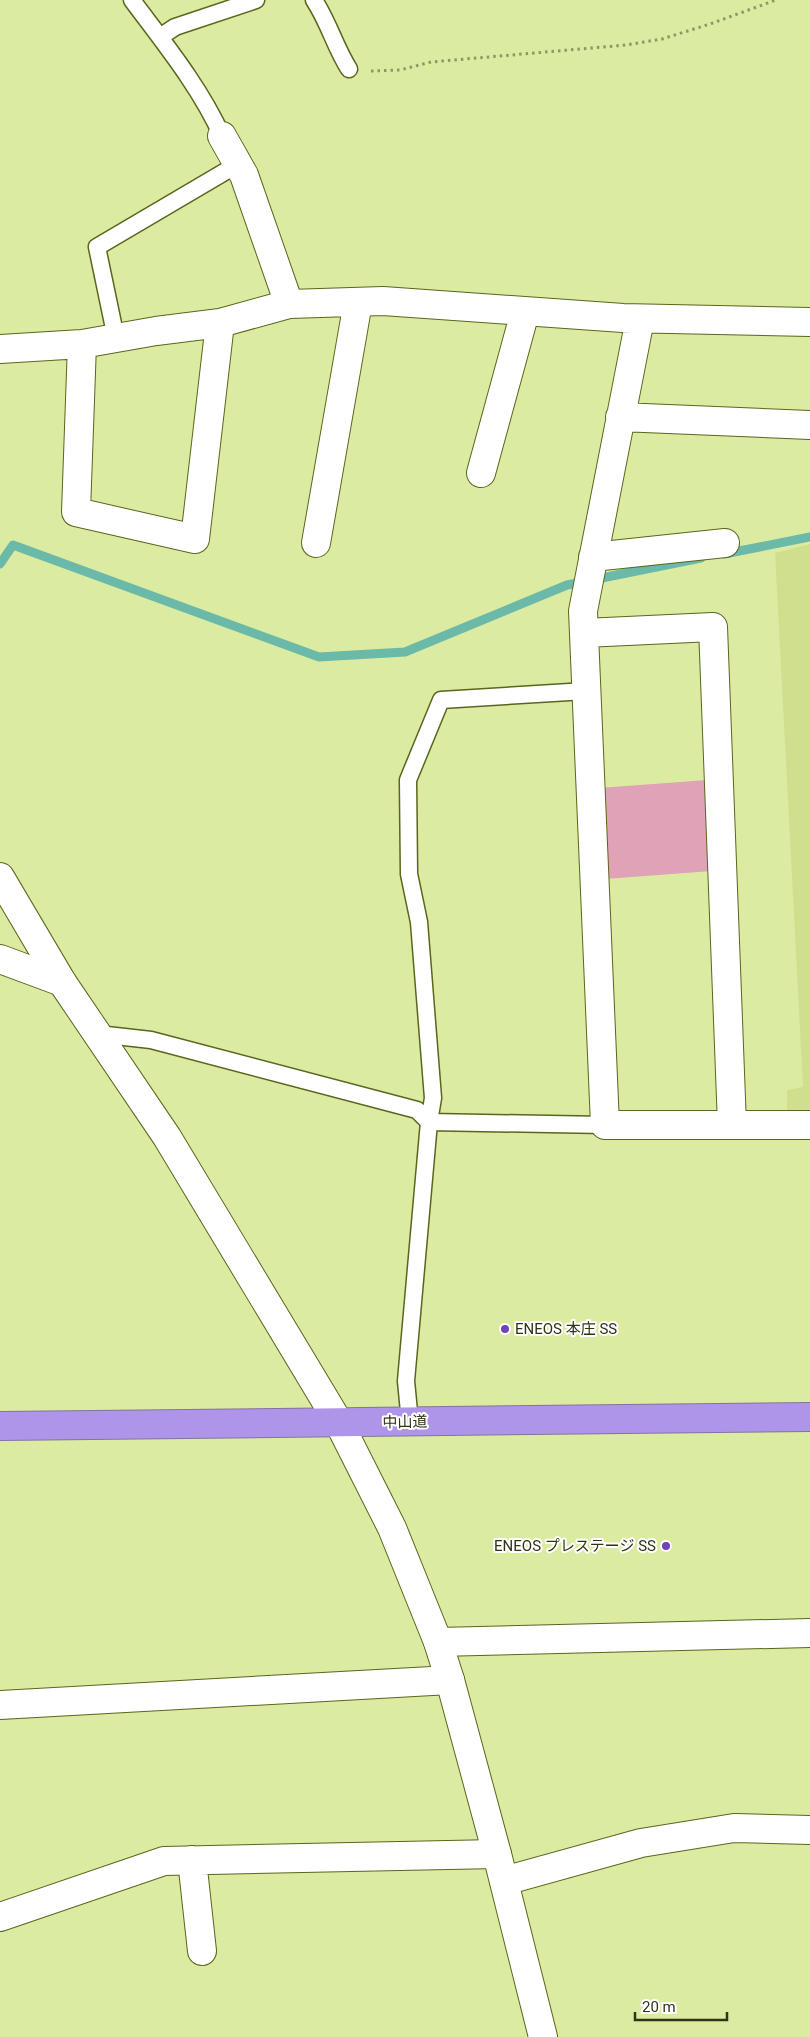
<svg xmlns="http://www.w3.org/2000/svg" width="810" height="2037" viewBox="0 0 810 2037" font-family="Roboto,'Noto Sans JP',sans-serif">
<rect width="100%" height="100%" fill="#dceba2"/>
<path fill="#d0df8e" d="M810,544v567h-23v-21l16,-3 -28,-534z"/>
<path fill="#e0a2b6" d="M707,780l5,91 -107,8 -6,-91z"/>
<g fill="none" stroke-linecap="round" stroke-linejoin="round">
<path stroke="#6bb9a8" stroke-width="9" d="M724,554l86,-17
M0,564l13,-19 306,112 86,-5 162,-67 134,-27"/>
<defs>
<path id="lane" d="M132,0c32,43 68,87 90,136
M314,0c15,23 21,47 35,69
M160,37l15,-10 81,-27
M116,338l-19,-91 141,-83
M98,1034l53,6 266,70 12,12 176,3
M410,1422l-4,-41 23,-259 4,-24 -14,-176 -10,-48 -1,-94 33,-80 145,-9"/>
<path id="street" d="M222,136l22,39 45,129
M640,319l-57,292 22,514h205
M82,344l-6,168 119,27 25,-216
M0,349l82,-5 74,-13 64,-8 69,-19 94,-3 240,17 187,4
M620,417l190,8
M481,473l44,-161
M316,543l42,-241
M593,557l132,-14
M584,633l129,-6 19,498
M0,959l62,23
M438,1642l372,-9
M0,1705l450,-25
M192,1860l10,91
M504,1881l137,-38 93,-15 76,2
M0,1917l164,-56 333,-7"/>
<path id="secondary" d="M0,877l62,105 105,155 172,286 53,105 46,114 12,38 47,174 46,183"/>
<path id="highway" d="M0,1426l810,-9"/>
</defs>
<use href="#lane" stroke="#5a651d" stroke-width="19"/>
<use href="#street" stroke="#5a651d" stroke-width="30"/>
<use href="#secondary" stroke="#5a651d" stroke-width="30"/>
<use href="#highway" stroke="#8273a0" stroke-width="30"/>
<path stroke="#8d9863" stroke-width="3" stroke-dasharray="2.5 4" stroke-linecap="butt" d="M371,71l29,-1 31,-8 195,-17 36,-6 48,-15 66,-24"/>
<use href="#lane" stroke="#fff" stroke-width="16"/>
<use href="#street" stroke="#fff" stroke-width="28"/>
<use href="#secondary" stroke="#fff" stroke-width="28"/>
<use href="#highway" stroke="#af95e9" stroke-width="28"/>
</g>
<g fill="#7142b9" stroke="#fff" stroke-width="2">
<circle cx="505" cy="1329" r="5"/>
<circle cx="666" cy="1546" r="5"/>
</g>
<g text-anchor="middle" stroke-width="4" stroke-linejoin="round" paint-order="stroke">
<g font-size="15" fill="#2f3417" stroke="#fff" text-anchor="start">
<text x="515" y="1334">ENEOS 本庄 SS</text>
<text x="656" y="1551" text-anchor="end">ENEOS プレステージ SS</text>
</g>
<g font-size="15" fill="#2f3417" stroke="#fff">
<text transform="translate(405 1422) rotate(-1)" y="5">中山道</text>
</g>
</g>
<path d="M635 2012v8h92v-8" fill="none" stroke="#2f3417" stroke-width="2.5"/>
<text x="642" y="2012" font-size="15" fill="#2f3417" stroke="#ffffff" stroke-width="4" paint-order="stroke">20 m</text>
</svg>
